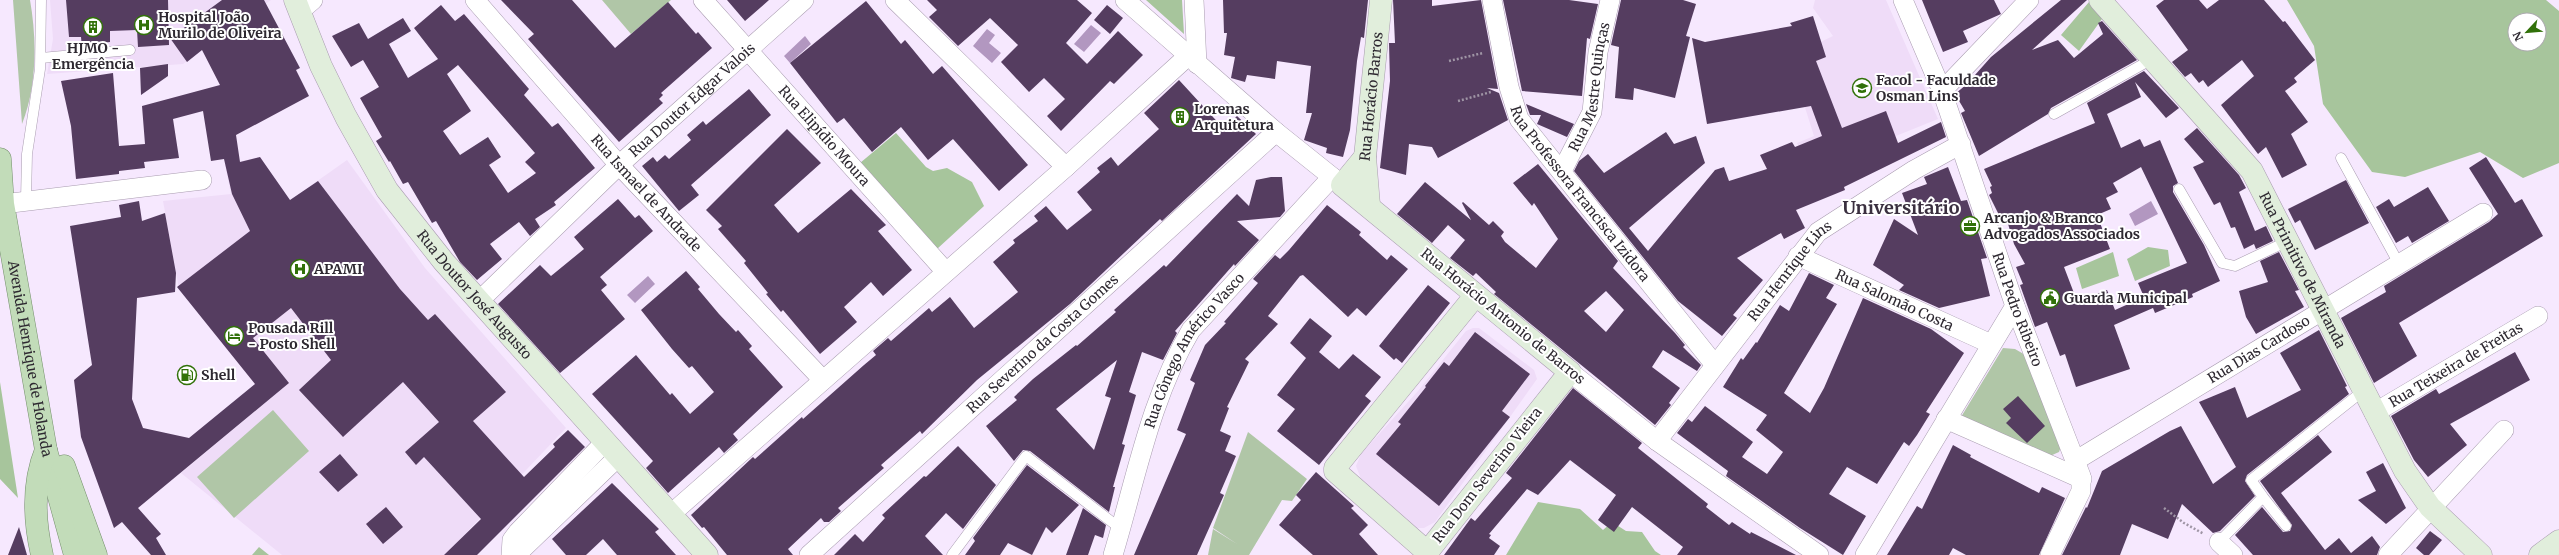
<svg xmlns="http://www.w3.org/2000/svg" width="2559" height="555" viewBox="0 0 2559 555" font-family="Merriweather,serif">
<rect width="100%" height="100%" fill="#f6e8fe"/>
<path fill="#efdcf8" d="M50,0h221l-88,64 -136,10 6,-35z
M1815,0h71l52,119 -129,52 -12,-28 17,-7 -25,-79 44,-21 -20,-28z
M260,157l29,44 58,-41 78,108 141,160 -121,127h-163l-101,-82 108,-90 -89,-113 -21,19 -16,-88 68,-7 -6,-29z
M1473,328h6l55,42 3,9 -102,143 -11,6h-9l-54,-49 -5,-13 5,-12 57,-63 48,-60z"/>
<path fill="#b0c6a7" d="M13,0h17c7,39 7,87 -8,124z
M602,0h69l-40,34z
M2003,348l12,1 12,7 35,88 -3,8 -9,4 -89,-39z
M273,410l36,41 -75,67 -37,-41z
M1248,432l59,47 -15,22 -10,-1 -33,55h-41l5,-26 24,15 -24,-16z"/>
<path fill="#a7c59c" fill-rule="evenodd" d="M1146,0h36l2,34z
M2287,0h259l13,11v152l-36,15 -43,-26 -75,25 -33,-5 -49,-68 -9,-58zM2515,20h24v24h-24z
M2089,2l15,14 -25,35 -18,-16z
M896,133l30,34 7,4 14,-3 25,14 12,24 -47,43 -77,-86z
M2148,247l20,3 2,16 -35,15 -8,-22z
M2113,252l6,24 -37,13 -6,-21z
M0,382l18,116 -18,-19z
M1538,502l42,7 23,21 9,-8 14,9 16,1 13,19 6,4h-155z
M259,547l10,8h-17z"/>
<path fill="#b297c0" d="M1091,25l10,8 -17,19 -10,-8z
M987,29l8,6 -6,8 12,10 -9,10 -19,-17z
M805,36l6,8 -21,19 -6,-7z
M2151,201l7,13 -23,12 -6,-12z
M648,276l7,8 -20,19 -8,-8z"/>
<path fill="#553d60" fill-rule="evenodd" d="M66,0h102l1,45 -31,2 -1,-17 -27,1v11l-8,1v3l-20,2 -1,-11h-12z
M222,0h42l36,68 -4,2 13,26 -73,39 4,27 20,-5 30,43 28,-19 82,108 28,31 7,-6 71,78 -33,29 51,56 31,-30 -2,-3 15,-14 17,17 -108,108h-33l37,-36 -57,-62 -8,8 -11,-13 34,-30 -36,-40 -60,55 -44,-47 32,-30 -40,-52 -38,30 36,45 -151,125 23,26 -5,4 10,17h-15l-29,-33 -8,6 -33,-91 -7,-57 18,-15 -22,-139 51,-9 -2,-12 20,-4 3,20 23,-8 11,60 -1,19 -38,6 -5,101 11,29 46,10 66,-54 -78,-97 73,-56 -18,-37 -8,-35 -13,2 -8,-50 -30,8 6,39 -35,4 1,6 -26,3v3l-43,5 -5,-53 -10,-45 52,-8 6,73 26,-2 -3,-38 78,-21 -18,-35 -15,12 -17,-24z
M501,0h71l43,48 53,-46 28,32 2,-2 14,16 -51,45 2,2 -4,4 4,4 -44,39 -91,-103 6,-5z
M727,0h42l-24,21z
M927,0h150l15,13 -26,30 21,21 31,-33 25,24 -29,29 -4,-3 -49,50 -14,-15 18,-17 -21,-21 -15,14 -28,-30 17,-17 -28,-27 -32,28 -29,-29 8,-7z
M1223,0h145l-4,38 -3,-1 -4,24 -7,69 -7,27 -17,-4 1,-5 -23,-8 8,-27h-6l5,-47 -34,-5 -2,18 -28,-4 -2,7 -14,-4 4,-21 -11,-2 3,-22h-3z
M1393,0h39v6l49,-6 17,89 -11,-1 12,5 9,27 -70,38 -6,-11 -23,-3 -3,31 -26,-7 10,-87 -1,-38h6z
M1503,0h66l29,4 -8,35 -3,-1 -5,58 -60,-5z
M1621,0h62l13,4 -10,32 4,1 -15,61 -41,-10 -1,12 -18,-2 4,-51 -8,-2z
M1922,0h72l7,14 -38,17 5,11 -25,10z
M2061,0h26l-55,50 26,-10 16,18 29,-24 -5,-11 4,-2 35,39 -86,48 -3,6 -69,42 -18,-43 4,-2 -10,-17 12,-10 24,-27z
M2164,0h35l8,9 12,-9h45l19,22 2,-1 30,39 -21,18 3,4 -12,9 23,31 -17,12 16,31 -25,13 -16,-31 -8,7 -37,-49 33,-29 -12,-16 -34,27 -5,-7 -4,3 -8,-10 -6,4 -13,-15 16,-12 -32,-44z
M866,1l35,43 4,-4 28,34 9,-8 86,99 -29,26 -46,-52 -25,21 -27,-33 -29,25 -28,-34 -7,5 -47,-60z
M441,5l14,16 9,-7 65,75 -5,6 28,32 6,-4 37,45 -41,34 2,3 -21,14 5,8 -10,9 -11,-14 -29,22 12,15 -25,21 -17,-18 -24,-41 -4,2 -24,-41 -5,2 -13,-23 -1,1 -13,-21 6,-4 -22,-39 19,-11 -16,-27 -12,7 -19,-31 27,-13 9,16 35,-21 8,13 -22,13 19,34 30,-19 -24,-31zM458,65l77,88 -10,9 11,11 -28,20 -19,-28 12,-8 -13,-20 -28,18 -17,-24 28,-20 -24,-37z
M1107,5l16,13 -13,16 -16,-14z
M1813,16l13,41 -10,4 26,67 44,-17 12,32 43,-21 5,15 -102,50 1,3 -49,20 9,18 -21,11 -3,-6 -44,25 26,22 -30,35 4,3 -15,18 -44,-35 -104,-130 5,-10 9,-7 16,19 62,-41 8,12 22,-8 9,27 -76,65 19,23 67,-81 9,-3 5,14 38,-12 -7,-14 32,-13 3,5 27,-11 -11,-30 -104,18 -15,-86 13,4 87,-16 -2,-3z
M168,64v12l-27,19 -1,-27z
M2144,71l35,37 -13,10 -31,-36 6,15 -34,17 14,34 19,-9 4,8 16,-7 18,43 -5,3v6l31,53 16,36 -28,13 1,3 -38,16 -2,-5 -39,17 16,44 -54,18 -11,-33 -5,2 -13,-34 -12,5 -15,-42 3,-1 -7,-17 9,-3 -11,-20 -8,-27 -5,2 -12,-24 3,-2 -2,-6 2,-1 -8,-17 111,-46 -8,-20zM2141,167l46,96 -49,20 6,14 -29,13 -8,-20 -30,11 -13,-34 46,-18 -13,-34 14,-6 -5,-11 12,-6 -5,-9z
M1179,80l45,49 13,-13 19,18 -94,87 -2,-2 -90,85 -93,76 -55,54 -2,-3 -39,34 3,3 -46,40 3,3 -12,11h-5l-3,-4 -33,31 5,6h-66l-23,-28 -2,1 -11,-13 62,-58 2,2 47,-42 1,2 61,-54 12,-10 -3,-4 15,-13 3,3 38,-33 3,4 18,-15 24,31 44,-36 -25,-30 22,-19 -2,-3 25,-19 -4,-5 12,-10 21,24 25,-20 -15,-18 23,-20 -3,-4 14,-11 7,9 41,-37 -15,-16z
M749,89l22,26 -80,70 8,10 -20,16 -37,-45 11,-9 4,5 8,-7 4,4 22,-19 -4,-5 16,-14 3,4z
M1526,104l48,20 -7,13 -30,-13 4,-9h-11z
M2197,128l42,47 7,13 -7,4 16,39 11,-5 7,15 -17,8 -2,-5 -10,5 -9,-22 -4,1 -11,-26 -6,3 -21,-38 11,-5 -20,-23z
M787,129l34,34 -47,42 24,28 53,-44 35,36 -8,6 34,39 -29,26 -12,-14 -27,25 13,15 -37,32 -37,-44 -2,2 -15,-18 2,-1 -24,-30 2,-2 -28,-32 4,-3 -16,-16z
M2486,157l29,46 7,-4 21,37 -144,87 18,33 -43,27 -33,-65 45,-26 -2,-6 105,-64 9,-8 -29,-46z
M1538,164l80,97 -5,7 62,65 10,12 -2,2 18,18 -4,6 -34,-21 -11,17 28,21 -11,15 2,2 -16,20 -161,-131 2,-2 -20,-19 -3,3 -23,-18 15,-18 -17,-15 -16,18 -35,-29 28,-32 46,38 -9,-17 1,-1 26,23 4,-4 11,11 -3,4 4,6 31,26 22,-29 -24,-36 -2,3 -19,-23zM1606,291l18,19 -18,22 -22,-21z
M1948,167l13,34 6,-1 20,58 -6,1 9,37 -51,12 -40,-18 5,-5 -31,-20 21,-46 24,16 -16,-42 25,-9 -3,-7z
M1271,177h11l3,34 -5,6 -43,4 22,19 -24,26 -1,-2 -59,67 2,2 -14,27 -21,-8 -13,40 7,3 -14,49 3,1 -12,42h2l-6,25 -79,-61 -7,-1 -9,11 -28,-35 31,-26 -3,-3 19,-18 43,-34 1,1 39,-34 -2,-2 50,-45 2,2 71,-73 12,12 7,-26zM1117,360l-12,36 6,2 -17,52 -38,-41z
M2346,180l23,43 -54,27 -15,-30 -5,3 -7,-14z
M2428,187l21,34 -37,22 -4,-7 -12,7 -20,-36 13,-8 5,8z
M618,199l17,19 4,-3 14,16 -53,46 7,8 -6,5 24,29 -65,54 -62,-69 42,-39 11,11 33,-27 -10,-12z
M1327,205l34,27 -2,3 28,25 4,-5 17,14 -42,47 -9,-8 -9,9 -45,-42 -3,1 -32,40 10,8 -33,35 4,3 -22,45 2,1 -9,23 11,5 -6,15 11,5 -16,37 4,2 -27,60h-63l52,-121 -9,-4 18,-47 -5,-3 15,-35 21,-22 -2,-1 34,-39 -5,-4 22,-24 5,4 9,-9z
M2279,252l20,38 -4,1 9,16 -48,27 -10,-17 -7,-26 29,-9 -8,-21z
M686,271l14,16 -2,2 21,25 17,18 2,-2 14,16 -3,3 34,38 -50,47 5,6 -14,13 -5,-6 -51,46 -22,-25 7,-7 -61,-67 44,-39 34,40 2,-2 18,21 24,-22 -22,-26 -3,2 -17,-19 -31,-39z
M1809,273l25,12 -8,13 11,6 -53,89 26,20 14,-25 39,-90 68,31 33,24 -38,59 4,2 -13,21 -8,11 -5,-4 -27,42 -30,-17 -18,27 37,22 -23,39 -43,-27 -74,-52 2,-5 -51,-38 11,-14 4,3 13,-16 48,36 -11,15 25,17 16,-22 -27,-22 11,-15 -44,-28 18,-29 2,2 13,-18 1,1 23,-38 9,6z
M1428,285l22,18 -48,60 -6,-5 -2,2 -15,-14z
M1310,318l22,18 -13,16 20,17 14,-15 28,23 -16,19 6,5 -52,64 -42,-34 18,-22 -18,-14 29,-37 -16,-15z
M2319,330l28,56 -2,1 4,7 -102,81 -2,6 10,15 -35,35 -7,2 -31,-29 -14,35 -36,-15 -12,31h-58l24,-48 1,1 15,-37 68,-40 11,-5 32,58 23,-17 -37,-65 36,-15 12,31 54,-28 -21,-37z
M1475,332l55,42 -28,37 8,6 -71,89 -63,-52 25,-30 -3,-2 28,-35 -1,-1 19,-24 5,4z
M2515,352l15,28 -80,44 17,21 -39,32 -14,-17 -23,-44 45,-27 3,5z
M1573,388l69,55 -4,5 70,56 -2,3 23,18 3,-3 18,12 1,-2 45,23h-119l6,-8 -51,-40 -18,25 -16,-12 18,-25 -46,-35 -32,35 -11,-6 -38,45 2,1 -2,3 11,8 -6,9h-50l27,-37 4,3 37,-43 -6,-5z
M2018,396l27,30 -18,17 -21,-20 5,-5 -8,-9z
M2318,435l14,17 -51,41 44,57 14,-12 12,15 21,-17 8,11 -3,8h-124l-18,-20 27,-28 21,25 7,-1 2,-6 -32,-44z
M1953,445l18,10 -1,2 69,36 3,-6 23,11 -26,57h-73l-13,-7 -4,7h-62l30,-49 5,3z
M958,446l38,39 -33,44 -17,-16 -21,23 18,19h-109l21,-21 8,8 22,-24 -3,-3 42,-39 2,1z
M340,454l18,21 -20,17 -19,-20z
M2383,463l23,45 -20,16 -28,-24 18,-9 -10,-19z
M1027,465l52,40 -27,28 -6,-6 -14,28 -24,-12 -8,12h-35l10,-14 -2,-3z
M1316,472l38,34 -3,2 17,17 -9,9 19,21h-65l-34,-30 22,-25 -5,-5z
M612,483l47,46 -4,3 21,23h-59l-14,-16 -17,16h-20l-14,-16z
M386,507l17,20 -20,17 -17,-20z
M1083,508l23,17 -3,13 -8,-3 -7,20h-22z
M19,527l8,28h-19z
M2430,531l12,9 -13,15h-5l-8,-7z"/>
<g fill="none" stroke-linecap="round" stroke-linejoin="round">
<defs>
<path id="lane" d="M41,58l89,-8
M2054,114l100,-56
M2341,158l58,106
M2179,189l43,74 13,3 53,-25
M26,200l1,-46 13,-85 1,-69
M2263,497l23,29
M2219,542l44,-45 -12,-17 112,-89
M952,555l74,-99 95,73"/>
<g id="street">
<path id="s1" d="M475,0l144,165 204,215"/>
<path id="s2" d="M703,0l243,272"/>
<path d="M895,0l171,167"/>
<path d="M1125,0l151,132 65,52"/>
<path d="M1194,0l3,64"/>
<path id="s3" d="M1492,0l17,87 10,32 196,246"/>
<path id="s4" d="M1903,0l39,91 73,215 66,170v15l-31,64"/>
<path d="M299,12l14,-12"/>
<path d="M1942,91l87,-91"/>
<path id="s5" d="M1562,171l30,-59 6,-60 12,-52"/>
<path d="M3,204l199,-24"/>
<path id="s6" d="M1798,256l193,88"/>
<path id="s7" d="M479,301l140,-136 185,-165"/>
<path d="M1570,372l87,69 162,114"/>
<path id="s8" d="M2374,413l164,-97"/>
<path d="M1946,419l136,60"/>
<path id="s9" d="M1657,441l161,-209 96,-62 47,-26"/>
<path id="s10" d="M2075,461l408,-248"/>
<path d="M671,514l395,-347 122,-111"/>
<path d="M2219,542l14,13"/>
<path d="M511,555l1,-15 6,-8 87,-90"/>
<path d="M516,555l102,-98"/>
<path id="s11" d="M809,555l467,-423"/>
<path id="s12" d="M1113,555c23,-76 37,-156 78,-225l141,-153"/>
<path d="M1865,555l150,-249"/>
<path d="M2388,555l116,-125"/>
</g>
<g id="secondary">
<path id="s13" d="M295,0l26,66 25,51 41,73 57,72 263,293"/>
<path id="s14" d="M2100,0l152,171 153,300 25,36 51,48"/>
<path d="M1365,157l-23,28 228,187 -145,183"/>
<path id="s15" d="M1369,205l-4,-48 16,-157"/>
<path d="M1427,552l-92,-81v-3l140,-172"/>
<path d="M2540,555l19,-14"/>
</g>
<g id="primary">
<path id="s16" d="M0,159l3,45 43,246 29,105"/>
<path d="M64,466l32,89"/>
<path d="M42,555c-8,-35 -10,-71 4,-105"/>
</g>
</defs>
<use href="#lane" stroke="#a99cb0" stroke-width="11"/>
<use href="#street" stroke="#a99cb0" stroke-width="20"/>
<use href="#secondary" stroke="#a99cb0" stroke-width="23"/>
<use href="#primary" stroke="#748e6c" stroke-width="23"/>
<path stroke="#9f95a5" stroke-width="2.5" stroke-dasharray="2 2" stroke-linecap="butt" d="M1449,61l34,-8
M1458,101l33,-9
M2164,508l20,15 20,11"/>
<use href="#lane" stroke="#fff" stroke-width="10"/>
<use href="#street" stroke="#fff" stroke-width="19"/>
<use href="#secondary" stroke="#e1eedc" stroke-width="22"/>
<use href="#primary" stroke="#c2dcb9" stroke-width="22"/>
</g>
<defs>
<symbol id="hospital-ring" viewBox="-11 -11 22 22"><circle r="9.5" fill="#fff" stroke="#317109" stroke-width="1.5"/><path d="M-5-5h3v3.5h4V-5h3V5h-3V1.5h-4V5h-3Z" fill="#317109"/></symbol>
<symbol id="building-ring" viewBox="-11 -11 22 22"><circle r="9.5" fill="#fff" stroke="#317109" stroke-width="1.5"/><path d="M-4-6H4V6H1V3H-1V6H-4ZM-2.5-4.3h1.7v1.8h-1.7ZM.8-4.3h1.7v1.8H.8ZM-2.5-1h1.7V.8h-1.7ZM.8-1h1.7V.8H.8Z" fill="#317109"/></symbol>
<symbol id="university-ring" viewBox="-11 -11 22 22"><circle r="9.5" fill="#fff" stroke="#317109" stroke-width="1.5"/><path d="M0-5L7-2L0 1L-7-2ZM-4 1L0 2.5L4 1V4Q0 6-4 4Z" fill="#317109"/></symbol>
<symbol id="office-ring" viewBox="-11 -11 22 22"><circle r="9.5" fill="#fff" stroke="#317109" stroke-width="1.5"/><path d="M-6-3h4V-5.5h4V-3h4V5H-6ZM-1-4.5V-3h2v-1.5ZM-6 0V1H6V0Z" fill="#317109"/></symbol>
<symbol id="civic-ring" viewBox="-11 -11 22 22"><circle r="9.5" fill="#fff" stroke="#317109" stroke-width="1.5"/><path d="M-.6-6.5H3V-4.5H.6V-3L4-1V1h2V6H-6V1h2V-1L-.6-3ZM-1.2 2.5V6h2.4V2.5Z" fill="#317109"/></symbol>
<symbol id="hotel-ring" viewBox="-11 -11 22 22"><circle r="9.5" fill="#fff" stroke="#317109" stroke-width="1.5"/><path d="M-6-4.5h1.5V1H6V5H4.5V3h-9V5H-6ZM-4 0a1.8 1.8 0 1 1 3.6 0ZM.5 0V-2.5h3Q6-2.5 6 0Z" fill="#317109"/></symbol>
<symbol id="fuel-ring" viewBox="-11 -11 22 22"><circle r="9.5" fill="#fff" stroke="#317109" stroke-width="1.5"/><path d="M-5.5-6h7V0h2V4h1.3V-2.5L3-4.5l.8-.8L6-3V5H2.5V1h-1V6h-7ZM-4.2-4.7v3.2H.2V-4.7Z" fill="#317109"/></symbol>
</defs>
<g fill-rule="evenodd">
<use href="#hospital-ring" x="133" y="14" width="22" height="22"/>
<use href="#building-ring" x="82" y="16" width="22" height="22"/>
<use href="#university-ring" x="1851" y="77" width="22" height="22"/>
<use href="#building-ring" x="1169" y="106" width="22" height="22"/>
<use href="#office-ring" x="1959" y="215" width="22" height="22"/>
<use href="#hospital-ring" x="289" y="258" width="22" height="22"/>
<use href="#civic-ring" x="2039" y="287" width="22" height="22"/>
<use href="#hotel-ring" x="223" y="325" width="22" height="22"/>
<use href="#fuel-ring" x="176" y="364" width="22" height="22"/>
</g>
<g text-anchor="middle" stroke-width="4" stroke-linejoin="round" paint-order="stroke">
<g font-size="14" font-weight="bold" fill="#2e2931" stroke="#fff" text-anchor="start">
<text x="158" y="22">Hospital João<tspan x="158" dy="16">Murilo de Oliveira</tspan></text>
<text x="93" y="53" text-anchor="middle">HJMO -<tspan x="93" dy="16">Emergência</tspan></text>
<text x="1876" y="85">Facol - Faculdade<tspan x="1876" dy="16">Osman Lins</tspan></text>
<text x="1194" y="114">Lorenas<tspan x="1194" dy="16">Arquitetura</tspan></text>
<text x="1984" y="223">Arcanjo &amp; Branco<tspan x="1984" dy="16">Advogados Associados</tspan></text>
<text x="314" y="274">APAMI</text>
<text x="2064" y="303">Guarda Municipal</text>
<text x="248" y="333">Pousada Rill<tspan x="248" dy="16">- Posto Shell</tspan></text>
<text x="201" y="380">Shell</text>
</g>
<g font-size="14" fill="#2e2931" stroke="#fff">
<text dy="5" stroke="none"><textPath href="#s5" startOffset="90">Rua Mestre Quinças</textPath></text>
<text dy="5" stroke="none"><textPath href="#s15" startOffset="109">Rua Horácio Barros</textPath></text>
<text dy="5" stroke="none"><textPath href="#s7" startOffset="293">Rua Doutor Edgar Valois</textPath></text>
<text dy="5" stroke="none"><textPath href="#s2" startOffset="182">Rua Elipídio Moura</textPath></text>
<text dy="5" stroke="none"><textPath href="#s1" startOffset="258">Rua Ismael de Andrade</textPath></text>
<text dy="5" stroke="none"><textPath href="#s3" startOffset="218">Rua Professora Francisca Izidora</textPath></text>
<text dy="5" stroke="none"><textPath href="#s14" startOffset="340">Rua Primitivo de Miranda</textPath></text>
<text dy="5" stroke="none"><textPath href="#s9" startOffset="216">Rua Henrique Lins</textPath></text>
<text dy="5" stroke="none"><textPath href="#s13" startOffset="348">Rua Doutor José Augusto</textPath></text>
<text dy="5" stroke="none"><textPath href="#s6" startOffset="106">Rua Salomão Costa</textPath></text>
<text dy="5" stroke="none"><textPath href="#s4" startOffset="330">Rua Pedro Ribeiro</textPath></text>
<text transform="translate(1503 316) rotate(39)" y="5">Rua Horácio Antonio de Barros</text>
<text dy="5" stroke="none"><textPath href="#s11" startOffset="315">Rua Severino da Costa Gomes</textPath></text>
<text dy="5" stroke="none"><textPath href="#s10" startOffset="215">Rua Dias Cardoso</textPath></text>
<text dy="5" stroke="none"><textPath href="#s12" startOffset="223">Rua Cônego Américo Vasco</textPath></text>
<text dy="5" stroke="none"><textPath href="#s16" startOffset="202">Avenida Henrique de Holanda</textPath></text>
<text dy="5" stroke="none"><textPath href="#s8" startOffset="95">Rua Teixeira de Freitas</textPath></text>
<text transform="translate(1487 475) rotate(-52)" y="5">Rua Dom Severino Vieira</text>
</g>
<g font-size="18" font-weight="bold" fill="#3a2f3f" stroke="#fff">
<text x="1901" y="214">Universitário</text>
</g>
</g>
<g transform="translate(2527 32) rotate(244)"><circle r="19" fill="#ffffff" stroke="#aba9ad"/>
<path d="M0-3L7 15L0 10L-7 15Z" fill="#317109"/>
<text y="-6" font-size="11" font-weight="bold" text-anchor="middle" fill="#2e2931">N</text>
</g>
</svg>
